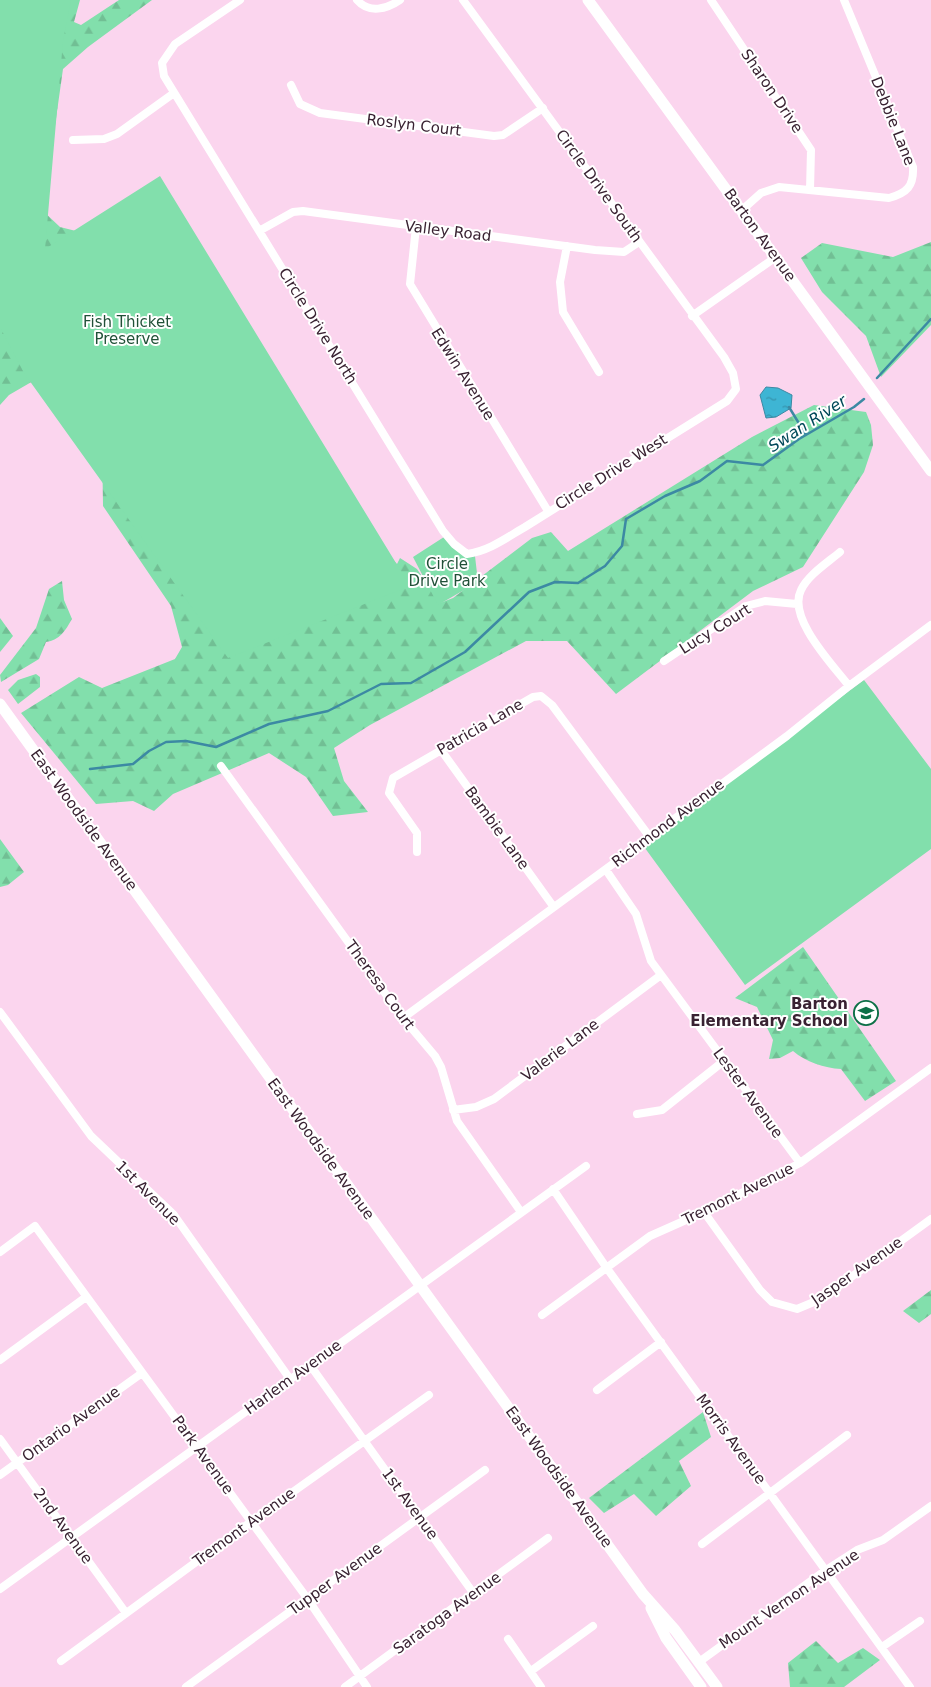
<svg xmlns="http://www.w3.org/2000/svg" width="931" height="1687" viewBox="0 0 931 1687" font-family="'DejaVu Sans',sans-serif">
<defs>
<pattern id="forest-firs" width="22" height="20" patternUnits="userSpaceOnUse" patternTransform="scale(1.25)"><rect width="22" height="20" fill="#82dfac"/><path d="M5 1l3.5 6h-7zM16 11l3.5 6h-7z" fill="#71bf94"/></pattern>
<pattern id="water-ripples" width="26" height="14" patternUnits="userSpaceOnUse" patternTransform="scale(1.25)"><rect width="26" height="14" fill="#3eb5d4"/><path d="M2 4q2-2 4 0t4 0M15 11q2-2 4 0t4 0" fill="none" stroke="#3593ad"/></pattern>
</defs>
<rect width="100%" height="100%" fill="#fbd5ee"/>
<path fill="url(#forest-firs)" d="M0,0h80l-6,22 7,3 38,-25h33l-64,47 -25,22 -20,142 17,16 24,6 313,331 3,-6 17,11 23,34 13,-5 79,-60 19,-6 17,19 184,-114 62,-32 52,7 5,13 2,20 -9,27 -61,95 -50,24 -137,103 -49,-53h-41l-156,84 -36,23 10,33 24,31 -35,4 -27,-39 -37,-24 -96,41 -19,17 -21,-10 -37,3 -75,-91 58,-36 23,11 73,-29 7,-12 -11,-41 -68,-100 -1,-68 -62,-61 -31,18 -9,10z
M931,242v83l-50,52 -15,-41 -44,-44 -21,-34 21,-15 71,14z
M62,581l2,19 8,19c-7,12 -12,21 -26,23l-7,17 -38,23 -1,-7 36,-47 13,-39z
M0,618l13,18 -13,16z
M36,674l4,3v10l-22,17 -10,-14 10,-10z
M0,839l24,33 -16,13 -8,2z
M803,947l93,134 -31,20 -24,-32c-17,-1 -35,-7 -48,-18l-13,7 -11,1 4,-19 -16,-33 -22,-9z
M931,1290v24l-12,9 -16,-12z
M703,1412l8,25 -32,24 12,25 -35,30 -22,-22 -30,19 -15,-15z
M816,1641l22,22 25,-15 17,12 -36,27h-54l-2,-24z"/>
<path fill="#82dfac" d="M0,0h71l-8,41 -18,208 115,-73 250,410 -182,72 -204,-285 -24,-46z
M444,537l21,20 10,-1 3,26 -40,23 -25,-48z
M864,680l67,89v80l-186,136 -103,-141z"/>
<path fill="url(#water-ripples)" stroke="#3c89a3" d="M766,387l12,1 14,7 -1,13 -15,9 -10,1 -6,-23z"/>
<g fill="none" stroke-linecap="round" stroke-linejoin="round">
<path stroke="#3c89a3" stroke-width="2.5" d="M877,378l54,-59
M789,407l17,28
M90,769l43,-5 16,-13 17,-9 20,-1 30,6 53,-23 59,-13 53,-27 30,-1 54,-31 64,-60 26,-10 23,1 27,-17 17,-20 4,-27 39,-23 35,-15 27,-20 36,4 36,-26 55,-32 10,-8"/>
<path stroke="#fff" stroke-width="8" d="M240,0l-65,44 -13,19 2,13 279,455 11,13 13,10c22,-3 39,-16 58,-27l202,-126 9,-12 -3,-16 -9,-16 -261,-357
M357,0c12,14 30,9 43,0
M711,0l100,150 -1,40
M291,85l9,19 20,9 174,23 9,-1 40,-27
M73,140l31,-1 13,-5 57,-41
M742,210l19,-17 18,-6 110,11c18,-5 25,-12 24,-31l-69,-167
M416,227l-6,57 138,227
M259,231l34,-19 10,-1 292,39 29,2 15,-10
M567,246l-7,36 3,30 36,60
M692,316l84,-59
M840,552c-13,11 -32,23 -39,38 -14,28 32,75 48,96
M664,661l82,-55 19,-5 32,3
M441,750l112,156
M221,766l182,252 32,38 6,11 16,54 64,91
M417,852v-19l-28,-40 4,-15 140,-81 8,-1 11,9 97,131
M606,870l30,44 15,47 149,202
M0,1012l91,124 83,79 116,164
M403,1018l384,-282 62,-50 82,-61
M453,1110l23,-3 18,-8 167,-124
M637,1114l25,-4 63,-50
M553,1189l53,78 304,420
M704,1212l56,78 12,12 25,7 24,-10 110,-80
M0,1252l35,-26 272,372 60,89
M542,1315l108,-79 54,-24 96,-49 131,-95
M0,1360l86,-63
M310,1365l164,229
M597,1390l64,-48
M0,1439l126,174
M0,1475l142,-102
M702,1544l145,-109
M0,1589l586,-423
M508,1639l33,48
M882,1647l38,-26
M61,1661l191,-140 177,-126
M699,1662l127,-92 31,-20 26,-10 48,-34
M531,1671l62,-45
M186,1687l299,-217
M345,1687l203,-149"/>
<path stroke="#fff" stroke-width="11" d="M588,0l343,471
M0,704l643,890 32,36 42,57
M651,1608l15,30 35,49"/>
</g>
<defs>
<symbol id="school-ring" viewBox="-11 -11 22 22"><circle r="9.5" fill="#fff" stroke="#0d7047" stroke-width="1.5"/><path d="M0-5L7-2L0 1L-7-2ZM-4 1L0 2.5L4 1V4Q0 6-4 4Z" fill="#0d7047"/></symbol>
</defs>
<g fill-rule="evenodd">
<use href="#school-ring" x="852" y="999" width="28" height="28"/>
</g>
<g text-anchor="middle" stroke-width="4" stroke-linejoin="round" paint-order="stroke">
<g font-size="15" fill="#392232" stroke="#fff">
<text transform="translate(772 91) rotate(56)" y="5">Sharon Drive</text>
<text transform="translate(893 121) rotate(68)" y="5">Debbie Lane</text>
<text transform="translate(414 125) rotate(7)" y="5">Roslyn Court</text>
<text transform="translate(599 186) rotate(54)" y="5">Circle Drive South</text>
<text transform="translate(448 231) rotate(7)" y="5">Valley Road</text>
<text transform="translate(760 235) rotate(54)" y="5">Barton Avenue</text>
<text transform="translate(318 326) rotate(58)" y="5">Circle Drive North</text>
<text transform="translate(463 374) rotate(58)" y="5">Edwin Avenue</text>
<text transform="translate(611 472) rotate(-32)" y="5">Circle Drive West</text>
<text transform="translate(715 629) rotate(-32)" y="5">Lucy Court</text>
<text transform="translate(480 727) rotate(-30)" y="5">Patricia Lane</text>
<text transform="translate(84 820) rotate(54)" y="5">East Woodside Avenue</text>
<text transform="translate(668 823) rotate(-37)" y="5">Richmond Avenue</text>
<text transform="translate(497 828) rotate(54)" y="5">Bambie Lane</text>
<text transform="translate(380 985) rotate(54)" y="5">Theresa Court</text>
<text transform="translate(560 1050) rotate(-37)" y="5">Valerie Lane</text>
<text transform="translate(748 1093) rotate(54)" y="5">Lester Avenue</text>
<text transform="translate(321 1149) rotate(54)" y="5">East Woodside Avenue</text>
<text transform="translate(148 1193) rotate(45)" y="5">1st Avenue</text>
<text transform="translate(738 1194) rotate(-26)" y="5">Tremont Avenue</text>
<text transform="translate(857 1271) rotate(-35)" y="5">Jasper Avenue</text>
<text transform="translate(293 1377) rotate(-36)" y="5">Harlem Avenue</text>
<text transform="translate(71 1424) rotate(-36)" y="5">Ontario Avenue</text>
<text transform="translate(731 1439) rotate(54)" y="5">Morris Avenue</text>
<text transform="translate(203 1455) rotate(54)" y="5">Park Avenue</text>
<text transform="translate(559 1477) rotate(54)" y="5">East Woodside Avenue</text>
<text transform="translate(410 1504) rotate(54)" y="5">1st Avenue</text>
<text transform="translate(63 1526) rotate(54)" y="5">2nd Avenue</text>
<text transform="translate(244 1527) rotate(-36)" y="5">Tremont Avenue</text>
<text transform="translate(335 1579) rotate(-36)" y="5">Tupper Avenue</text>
<text transform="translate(789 1599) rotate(-34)" y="5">Mount Vernon Avenue</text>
<text transform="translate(447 1613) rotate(-36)" y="5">Saratoga Avenue</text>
</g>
<g font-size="15" fill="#215138" stroke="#fff">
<text x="127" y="327">Fish Thicket<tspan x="127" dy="17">Preserve</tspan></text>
<text x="447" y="569">Circle<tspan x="447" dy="17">Drive Park</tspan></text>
</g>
<g font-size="15" font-weight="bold" fill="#392232" stroke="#fff" text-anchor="end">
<text x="848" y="1009">Barton<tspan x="848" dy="17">Elementary School</tspan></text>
</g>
<g font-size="16" font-style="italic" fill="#004959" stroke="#fff">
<text transform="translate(807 423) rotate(-33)" y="6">Swan River</text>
</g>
</g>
</svg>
